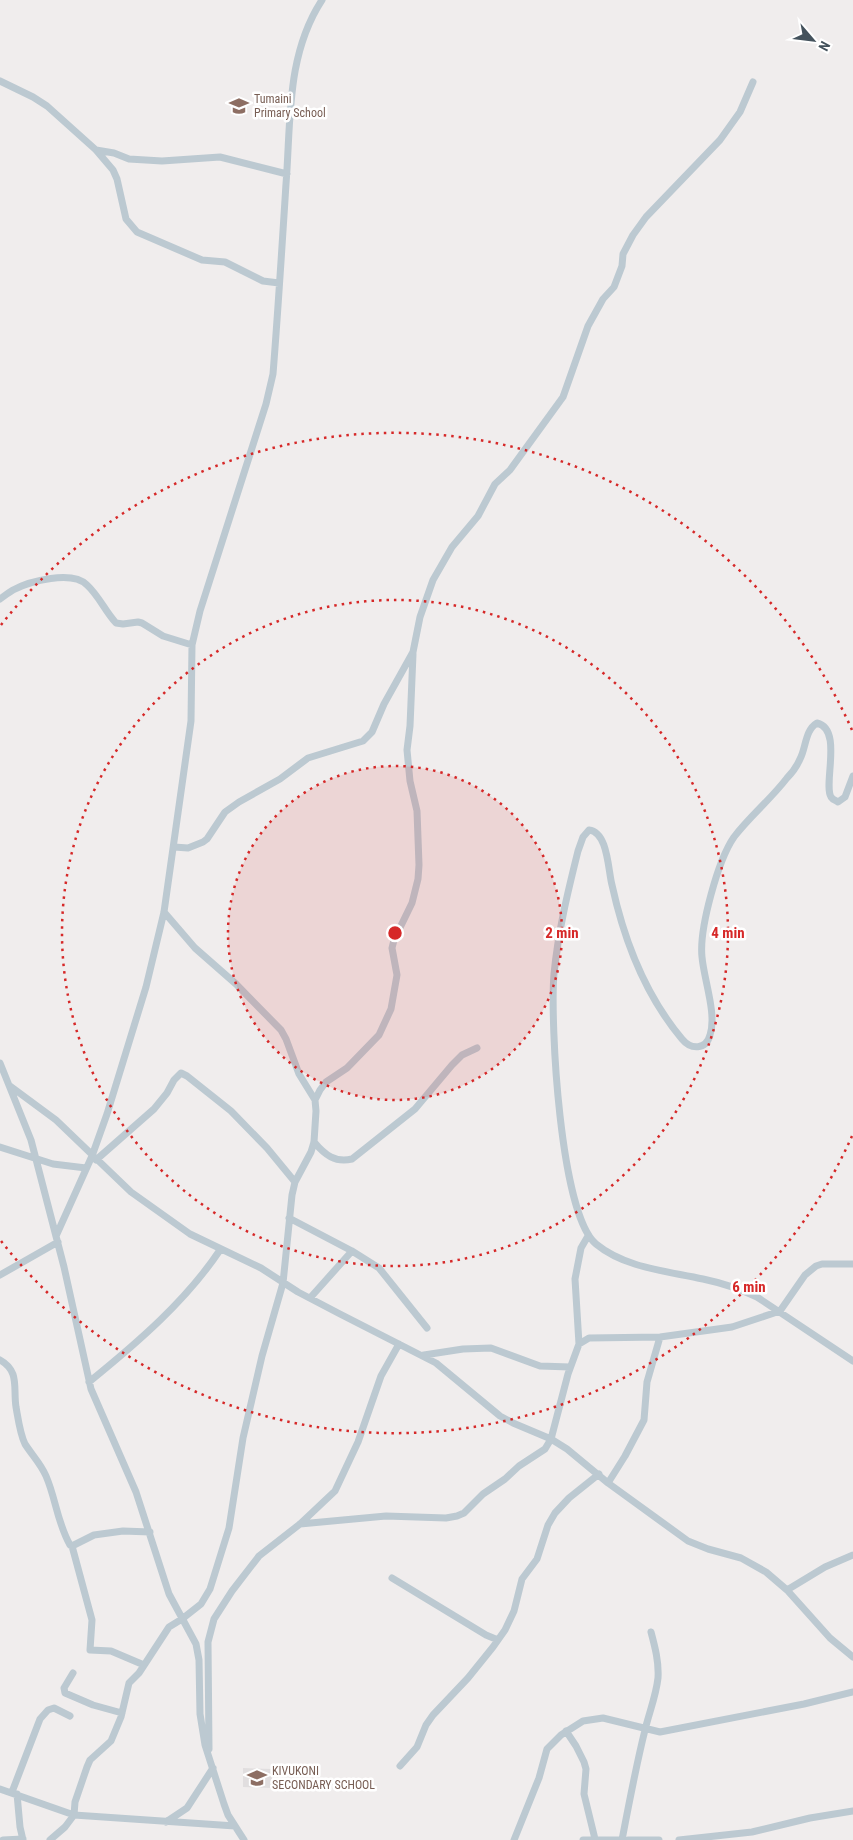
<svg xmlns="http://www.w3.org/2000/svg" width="853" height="1840" viewBox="0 0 853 1840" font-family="'Roboto Condensed',sans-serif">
<rect width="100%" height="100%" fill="#f0eded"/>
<path fill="#e1dedf" d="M243,1768l29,1v19l-29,-1z"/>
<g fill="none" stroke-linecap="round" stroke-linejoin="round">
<path stroke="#bcc9d1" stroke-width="7" d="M0,81l33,16 14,9 49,44 17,20 4,9 9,40 11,13 65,28 23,2 38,19 16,2
M96,150l18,3 15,6 33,2 58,-4 67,17
M0,599c4,-3 8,-6 13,-9 17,-9 59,-20 74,-5 12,11 18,26 29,38l7,1 15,-2 4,1 21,13 29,9
M853,776l-8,21 -7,5c-3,-2 -5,-2 -7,-5 -8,-13 12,-68 -14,-74 -12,7 -11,25 -17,36 -3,7 -8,14 -13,19 -16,21 -37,38 -53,59 -16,23 -35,92 -32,120 2,23 15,57 8,78 -4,15 -19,15 -28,4 -37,-44 -58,-99 -70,-154 -4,-15 -4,-53 -23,-55l-6,7 -5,14c-10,40 -20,81 -24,123 -4,48 6,240 42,270 29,24 71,27 107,35 19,4 37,10 54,18l96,64
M174,847l14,1 15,-6 4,-3 18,-27 14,-10 41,-23 28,-21 55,-17 9,-9 12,-28 29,-52 7,-35 13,-37 19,-33 26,-31 17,-32 15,-14 53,-73 25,-71 15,-27 11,-12 8,-21 1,-12 10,-19 13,-18 74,-77 20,-28 13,-30
M0,1063l31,77 33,127 27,122 45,103 33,102 27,50 3,16 1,54 5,31 19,59 4,11 16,25
M10,1086l46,34 75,72 59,42 71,34 37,24 42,22 96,49 64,53 13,7 38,16 16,10 41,34 80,58 20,8 33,9 25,14 21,18 43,48 23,19
M315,1100l5,-10 6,-8 21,-14 32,-33 12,-26 6,-34 -5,-27 2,-8 18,-37 6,-24 1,-14 -2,-54 -7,-30 -3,-31 3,-24 3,-72
M314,1142c11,13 21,21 38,17l63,-50 37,-44 10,-10 15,-7
M0,1147l53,17 33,4
M96,1160l58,-51 13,-16 7,-13 7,-7 6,3 44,35 36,37 28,34
M289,1218l63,33 27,17 48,60
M56,1236l36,-80 15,-42 39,-127 18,-75 27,-191 1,-76 8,-34 66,-207 7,-30c5,-63 9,-127 13,-190 5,-63 0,-129 36,-184
M0,1275l58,-33
M310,1298l42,-47
M579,1344l10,-6 71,-1 72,-10 48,-16 25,-36 11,-9 6,-2h31
M424,1355l39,-6 28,-1 49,18 30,1
M0,1360c20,11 13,28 16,47 2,11 4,27 9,37 7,11 16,20 21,32 10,23 11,46 24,69l2,1 22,-11 29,-4 27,1
M89,1382c48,-39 97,-81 131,-132
M608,1483l17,-27 19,-36 3,-38 13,-45
M300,1524l86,-8 60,2 11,-2 7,-3 19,-19 22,-15 14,-13 26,-17 6,-10 17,-65 11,-30 -4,-65 6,-31 7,-12
M72,1546l20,74 -2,30 21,1 33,14
M392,1578l94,57 12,5
M787,1590l38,-23 28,-12
M73,1673l-9,15 1,5 28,12 29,8
M566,1731l10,15 8,16 2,7 -2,25 11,45
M209,1749l-1,-107 6,-23 18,-28 27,-35 41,-32 35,-33 23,-49 23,-66 18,-32
M400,1766l17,-19 9,-22 7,-10 35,-37 25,-31 12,-17 9,-19 8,-32 15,-20 11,-34 7,-12 14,-15 30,-24
M0,1789l74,26 161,11
M12,1792l28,-73 8,-9 6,-2 16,8
M17,1794l3,33 3,13
M166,1822l21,-14 26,-40
M3,1840l20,-1
M50,1840l15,-13 9,-12 1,-13 12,-35 3,-7 21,-19 10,-24 8,-34 10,-10 30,-46 13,-8 19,-15 9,-15 19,-61 14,-90 19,-82 21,-73 9,-88 3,-13 16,-30 3,-10 2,-31 -1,-11 -16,-26 -13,-35 -5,-9 -45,-46 -41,-36 -31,-36
M514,1840l25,-62 8,-29 14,-14 22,-14 20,-3 57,14 144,-28 49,-12
M583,1840h36
M622,1840c7,-37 14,-74 23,-110 4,-17 11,-34 13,-52 1,-16 -3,-31 -7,-46
M628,1840h31
M679,1840l73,-8 58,-14 43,-7"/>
</g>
<circle cx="395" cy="933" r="167" fill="#d62828" fill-opacity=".12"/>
<g fill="none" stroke="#d62828" stroke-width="2.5" stroke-dasharray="2.5 5">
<circle cx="395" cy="933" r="167"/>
<circle cx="395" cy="933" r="333"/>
<path d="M852 1136A500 500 0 0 1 1 1241M1 625A500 500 0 0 1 852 730"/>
</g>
<defs>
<symbol id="school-bare" viewBox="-9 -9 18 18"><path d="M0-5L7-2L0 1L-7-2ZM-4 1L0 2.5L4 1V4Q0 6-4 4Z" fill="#8d6e63" stroke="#fff" stroke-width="2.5" paint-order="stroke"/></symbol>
</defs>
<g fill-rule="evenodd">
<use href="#school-bare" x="225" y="92" width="28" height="28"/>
<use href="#school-bare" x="243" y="1764" width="28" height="28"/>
</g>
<g text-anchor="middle" stroke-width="5" stroke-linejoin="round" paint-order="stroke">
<g font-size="12" fill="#785e54" stroke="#fff" text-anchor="start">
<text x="254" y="103">Tumaini<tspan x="254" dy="14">Primary School</tspan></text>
<text x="272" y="1775">KIVUKONI<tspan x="272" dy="14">SECONDARY SCHOOL</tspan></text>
</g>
</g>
<circle cx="395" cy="933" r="8" fill="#d62828" stroke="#fff" stroke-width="2.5"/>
<g font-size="15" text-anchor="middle" font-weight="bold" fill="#d62828" stroke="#fff" stroke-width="5" stroke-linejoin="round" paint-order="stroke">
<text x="562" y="938">2 min</text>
<text x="728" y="938">4 min</text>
<text x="749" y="1292">6 min</text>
</g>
<g transform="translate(813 40) rotate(118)" stroke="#ffffff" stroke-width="4" paint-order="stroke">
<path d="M0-4L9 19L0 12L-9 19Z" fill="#44525c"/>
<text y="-8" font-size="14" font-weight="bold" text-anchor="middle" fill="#44525c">N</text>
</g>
</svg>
